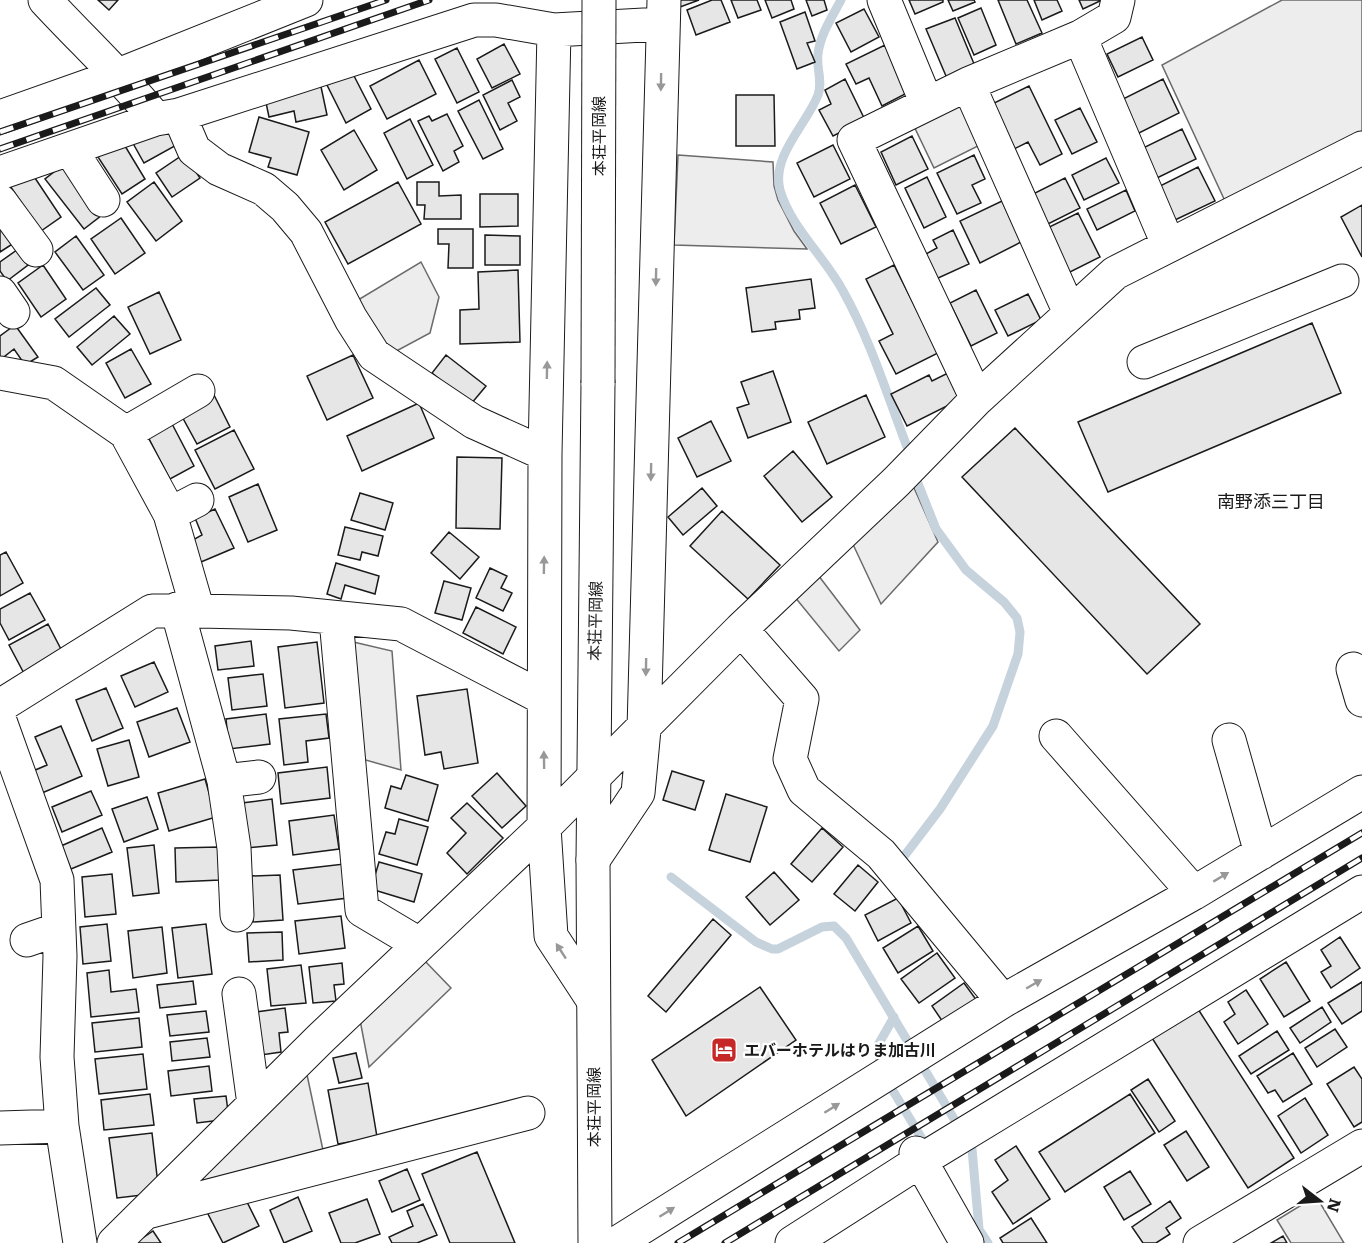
<svg xmlns="http://www.w3.org/2000/svg" width="1362" height="1243" viewBox="0 0 1362 1243" font-family="Literata,'Noto Sans JP',serif">
<rect width="100%" height="100%" fill="#fff"/>
<path fill="#ededed" stroke="#6a6a6a" stroke-width="1.5" d="M1282,0h80v134l-137,67 -63,-136z
M956,102l9,3 19,38 -50,25 -22,-46z
M678,155l95,7 1,24 4,14 16,31 13,18 -133,-4z
M421,262l18,35 -9,36 -41,22 -36,-52z
M911,481l27,61 -57,62 -31,-66z
M815,571l45,59 -21,21 -45,-55z
M345,640l47,11 9,119 -46,-13z
M423,959l28,29 -82,79 -9,-47z
M306,1070l18,85 -131,28z
M1316,1196l28,47h-53l-14,-23z"/>
<g fill="none" stroke-linecap="round" stroke-linejoin="round">
<path stroke="#c6d2dc" stroke-width="9" d="M841,0c-9,17 -21,35 -23,54 -2,13 5,28 0,41 -11,29 -47,61 -38,95 11,38 45,67 63,101 28,50 45,107 66,161
M902,859l38,-50 53,-83 25,-72 2,-22 -3,-14 -13,-16 -38,-32 -30,-41 -19,-48
M671,877l85,65 16,7h6l44,-22 12,-1 12,12 126,211 7,80
M894,1017l-16,28 3,26 46,76
M976,1225l12,18"/>
</g>
<path fill="#e6e6e6" stroke="#1a1a1a" stroke-width="1.5" d="M98,0h20l-9,10z
M678,0h21l-19,7z
M712,0h9l9,22 -34,13 -9,-25z
M731,0h26l4,10 -23,8z
M765,0h26l3,9 -22,9z
M806,0h18l3,10 -15,6z
M909,0h34v2l-28,12z
M948,0h26l1,2 -22,9z
M998,0h29l15,33 -26,11z
M1034,0h23l5,11 -20,9z
M1079,0h23l-19,9z
M981,8l15,37 -22,10 -16,-37z
M864,9l15,28 -28,15 -15,-29z
M805,12l10,29 -8,2 8,19 -18,7 -17,-47z
M955,18l22,53 -28,12 -23,-54z
M1142,37l11,23 -35,17 -11,-23z
M504,44l16,30 -28,14 -15,-29z
M885,45l24,47 -27,14 -13,-28 -13,6 -10,-20z
M457,48l22,44 -22,11 -22,-44z
M419,60l17,34 -49,25 -17,-33z
M352,72l19,37 -25,14 -19,-38z
M845,79l20,41 -32,16 -14,-26 12,-6 -6,-14z
M1163,79l16,34 -44,22 -16,-34z
M512,80l8,17 -12,6 9,18 -17,9 -17,-35z
M320,82l7,33 -31,7 -2,-11 -25,6 -5,-24z
M1029,86l33,68 -22,11 -12,-23 -18,9 -22,-45z
M736,95h38l1,51h-39z
M479,100l24,49 -20,10 -25,-48z
M1080,108l17,34 -25,12 -17,-34z
M447,114l16,32 -9,5 5,11 -16,9 -25,-50 11,-5 3,5z
M259,117l50,15 -12,43 -29,-8 3,-9 -22,-6z
M410,119l23,46 -26,14 -23,-46z
M172,123l10,19 -38,21 -14,-25z
M1182,129l14,30 -39,19 -14,-30z
M354,130l23,40 -33,20 -23,-40z
M912,136l16,33 -32,16 -15,-33z
M122,141l23,38 -23,15 -24,-37z
M833,145l17,34 -36,18 -17,-34z
M184,154l16,24 -28,19 -16,-24z
M974,155l11,24 -13,6 9,18 -24,11 -20,-41z
M1106,158l13,25 -35,17 -12,-25z
M63,165l39,50 -18,14 -39,-50z
M1198,167l17,34 -40,19 -17,-33z
M31,172l30,45 -20,14 -31,-45z
M927,177l19,40 -22,11 -19,-40z
M1065,178l15,30 -40,20 -15,-30z
M154,182l28,39 -26,20 -29,-39z
M398,182l23,42 -73,40 -23,-42z
M417,182h22v14l22,-1v24h-37l1,-14h-8z
M855,185l21,42 -35,17 -21,-41z
M1126,190l9,21 -38,19 -10,-21z
M480,194h38v32l-38,1z
M1002,201l19,41 -41,21 -20,-42z
M1362,205v52l-21,-40z
M1078,213l22,44 -38,19 -21,-45z
M121,218l24,35 -30,21 -24,-35z
M0,222l14,21 -14,9z
M438,229h35v39h-25l1,-24h-11z
M953,230l16,34 -33,15 -12,-24 13,-7 -4,-8z
M485,235l35,1v29h-35z
M76,236l28,39 -21,15 -28,-38z
M21,247l11,15 -25,19 -7,-10v-9z
M43,265l23,34 -25,18 -23,-34z
M894,265l44,88 -42,21 -17,-33 14,-7 -27,-55z
M518,270l2,72 -60,2v-34l19,-1 -1,-37z
M811,279l4,29 -16,2 1,9 -25,3 1,7 -24,3 -6,-44z
M96,288l14,17 -41,32 -14,-18z
M976,290l21,43 -26,13 -21,-43z
M159,292l22,48 -31,14 -22,-47z
M1028,294l13,26 -33,16 -13,-26z
M114,316l16,18 -38,31 -15,-18z
M1312,323l29,70 -233,99 -30,-70z
M15,325l23,32 -13,8 -11,-16 -14,11v-24z
M131,349l20,35 -26,14 -19,-35z
M353,355l20,43 -46,22 -20,-44z
M446,355l40,31 -15,18 -39,-31z
M773,371l18,51 -43,16 -11,-30 12,-4 -8,-22z
M950,372l13,26 -56,28 -16,-32 38,-19 3,6z
M213,393l17,34 -33,17 -18,-33z
M866,395l19,42 -58,27 -19,-42z
M419,403l15,35 -72,33 -15,-35z
M170,420l24,46 -24,13 -24,-46z
M711,421l20,40 -34,16 -19,-39z
M1015,428l185,196 -53,50 -185,-197z
M234,430l20,39 -39,20 -20,-39z
M793,451l39,46 -30,25 -38,-46z
M457,457l45,1 -2,71 -44,-1z
M258,484l19,46 -29,12 -19,-45z
M702,488l15,18 -34,29 -15,-18z
M360,493l33,10 -8,27 -34,-10z
M215,509l19,39 -33,14 -10,-21 11,-6 -7,-17z
M722,511l58,54 -32,34 -58,-53z
M345,527l38,9 -5,20 -16,-4 -2,8 -22,-5z
M449,532l30,25 -19,22 -29,-26z
M6,552l17,31 -23,13v-41z
M336,563l43,13 -4,18 -30,-9 -4,14 -14,-5z
M490,568l17,8 -6,12 11,5 -9,18 -27,-13z
M444,581l27,7 -9,32 -27,-7z
M30,593l15,27 -36,20 -9,-17v-14z
M476,607l40,20 -13,27 -40,-21z
M48,624l18,35 -39,20 -18,-34z
M251,641l3,25 -36,4 -3,-24z
M317,642l7,61 -39,5 -7,-61z
M154,662l14,30 -33,15 -14,-31z
M263,674l4,32 -35,4 -4,-32z
M106,688l17,40 -31,13 -16,-41z
M467,689l11,74 -34,6 -3,-17 -16,3 -8,-59z
M177,708l13,34 -41,15 -12,-35z
M266,714l4,30 -41,5 -3,-30z
M326,714l3,24 -23,3 2,21 -24,3 -5,-46z
M61,726l21,50 -40,17 -9,-22 14,-6 -12,-28z
M129,740l10,37 -31,9 -11,-37z
M327,767l3,31 -49,6 -3,-31z
M672,771l32,10 -9,29 -32,-10z
M497,773l29,33 -24,22 -30,-32z
M406,775l32,10 -10,36 -43,-13 6,-22 10,3z
M205,779l11,38 -47,14 -11,-38z
M91,791l11,24 -40,17 -10,-25z
M726,794l41,13 -17,55 -41,-12z
M147,797l11,32 -34,13 -12,-33z
M272,799l5,46 -30,3 -5,-45z
M467,803l36,35 -36,36 -20,-21 19,-20 -15,-15z
M334,815l5,34 -46,6 -4,-34z
M399,819l29,8 -11,38 -38,-11 7,-22 9,2z
M102,828l10,24 -41,17 -10,-23z
M822,828l21,19 -31,35 -21,-18z
M154,845l5,48 -26,3 -6,-48z
M219,847l1,33 -44,2 -1,-34z
M379,862l43,12 -8,28 -43,-13z
M344,864l4,34 -50,6 -5,-34z
M858,865l20,17 -23,29 -21,-17z
M774,872l25,28 -29,25 -24,-28z
M112,874l4,40 -31,3 -3,-40z
M280,875l3,45 -30,2 -2,-46z
M898,898l13,25 -33,18 -13,-26z
M341,916l4,32 -46,6 -4,-33z
M713,919l18,16 -65,77 -18,-16z
M107,924l4,37 -28,3 -3,-37z
M206,924l6,50 -34,4 -6,-50z
M918,926l15,25 -35,22 -15,-25z
M162,927l5,46 -34,5 -5,-47z
M282,932l1,28 -34,2 -2,-29z
M1340,937l20,31 -29,20 -10,-16 10,-6 -10,-16z
M937,953l18,25 -36,25 -18,-24z
M1286,962l24,39 -26,16 -24,-38z
M342,963l2,21 -10,1 2,16 -23,2 -4,-36z
M301,965l5,38 -35,3 -4,-37z
M109,970l2,22 25,-3 3,23 -48,5 -4,-44z
M193,981l3,23 -36,4 -3,-23z
M1362,982v29l-20,13 -14,-21z
M964,983l16,22 -33,23 -15,-22z
M760,987l36,53 -110,76 -34,-56z
M1246,990l22,34 -30,20 -14,-22 11,-8 -7,-12z
M1322,1007l9,15 -31,21 -10,-15z
M285,1008l3,24 -9,1 2,19 -20,3 -5,-43z
M1198,1009l96,149 -46,30 -96,-150z
M206,1011l3,21 -39,4 -3,-21z
M139,1018l3,29 -47,5 -3,-29z
M1335,1029l12,18 -30,20 -12,-19z
M1277,1031l12,19 -38,24 -12,-18z
M207,1038l3,19 -38,4 -2,-19z
M356,1053l6,25 -23,5 -6,-25z
M1293,1053l19,31 -29,18 -8,-12 -7,3 -11,-17z
M143,1054l4,35 -48,5 -4,-35z
M209,1066l3,25 -41,5 -3,-25z
M1354,1067l8,12v43l-8,5 -27,-43z
M1148,1079l27,42 -16,11 -28,-42z
M368,1083l9,54 -39,7 -10,-54z
M150,1094l4,31 -50,5 -3,-30z
M1130,1094l25,39 -90,59 -26,-40z
M226,1096l3,23 -32,4 -3,-24z
M1305,1098l23,37 -27,18 -23,-37z
M1186,1131l23,36 -22,14 -23,-36z
M152,1133l7,60 -42,5 -8,-60z
M1016,1146l34,53 -37,25 -21,-32 16,-12 -13,-20z
M477,1152l38,91h-65l-28,-69z
M407,1169l13,31 -28,12 -13,-31z
M1130,1171l21,33 -27,16 -20,-33z
M243,1194l16,32 -36,17 -16,-31z
M298,1197l14,34 -28,12 -14,-33z
M367,1199l13,35 -25,9h-14l-12,-30z
M1170,1201l11,17 -15,10 4,6 -14,9h-13l-11,-16z
M423,1204l14,31 -20,8h-25l-3,-6 24,-11 -6,-15z
M1031,1218l16,25h-44l-3,-5z
M153,1231l8,12h-26z
M1283,1236l4,7h-16z"/>
<g fill="none" stroke-linecap="round" stroke-linejoin="round">
<defs>
<path id="minor" d="M45,0c37,40 77,77 111,119
M884,0l43,104
M554,30l-9,424 -1,373 7,109 42,64
M1080,37l34,-20 4,-17
M968,84l102,229
M179,115l15,35 25,19 45,20 21,18 21,25 45,87 23,36 100,67 71,32
M0,117l116,-41 190,-76
M70,149l33,51
M0,173l156,-54 23,-4 295,-95h22l58,10 108,-6
M0,201l36,49
M0,293l13,19
M1144,362l198,-81
M0,373l54,10 72,50 44,81 28,97 93,2 110,11 142,74
M977,399l-123,-259 114,-56 112,-47 88,207
M126,433l72,-42
M170,514l27,-14
M177,609l47,172 10,67 3,67
M336,619l26,291 57,34
M741,629l61,70 -12,60 14,31 77,64 122,147
M1353,669l9,31
M0,706l152,-95h46
M0,721l57,159 3,76 -3,101 5,69 18,117
M1056,736l138,157
M1229,740l32,113
M224,781l35,-4
M593,860l45,-67 6,-64 20,-729
M27,940l32,-11
M239,994l15,110
M0,1128l62,-2
M916,1153l51,90
M147,1212l381,-99
M114,1243l207,-205 223,-211 197,-198 155,-147 81,-83 138,-126 247,-125
M617,1243l386,-242 191,-108 168,-101
M792,1243l128,-82 442,-269
M1200,1243l162,-97"/>
<path id="major" d="M595,1243l-2,-383 5,-477"/>
</defs>
<use href="#minor" stroke="#1a1a1a" stroke-width="35"/>
<use href="#major" stroke="#1a1a1a" stroke-width="35"/>
<use href="#minor" stroke="#fff" stroke-width="33"/>
<use href="#major" stroke="#fff" stroke-width="33"/>
<defs>
<path id="rail" d="M0,132l386,-132
M0,149l429,-149
M678,1243l684,-410
M725,1243l637,-385"/>
</defs>
<use href="#rail" stroke="#1a1a1a" stroke-width="7"/>
<use href="#rail" stroke="#fff" stroke-width="4.5" stroke-dasharray="14" stroke-linecap="butt"/>
<defs>
<path id="major-bridge" d="M598,383l1,-383"/>
</defs>
<use href="#major-bridge" stroke="#1a1a1a" stroke-width="35" stroke-linecap="butt"/>
<use href="#major-bridge" stroke="#fff" stroke-width="33"/>
</g>
<defs><path id="oneway-solid" d="M-6-.8H1V-3.2L6.5 0L1 3.2V.8H-6Z" transform="scale(1.5)"/></defs>
<g fill="#989898">
<use href="#oneway-solid" transform="translate(661 82) rotate(91)"/>
<use href="#oneway-solid" transform="translate(656 277) rotate(91)"/>
<use href="#oneway-solid" transform="translate(547 370) rotate(-89)"/>
<use href="#oneway-solid" transform="translate(651 472) rotate(91)"/>
<use href="#oneway-solid" transform="translate(544 565) rotate(-89)"/>
<use href="#oneway-solid" transform="translate(646 667) rotate(91)"/>
<use href="#oneway-solid" transform="translate(544 760) rotate(-91)"/>
<use href="#oneway-solid" transform="translate(1221 877) rotate(-31)"/>
<use href="#oneway-solid" transform="translate(561 951) rotate(-123)"/>
<use href="#oneway-solid" transform="translate(1034 984) rotate(-30)"/>
<use href="#oneway-solid" transform="translate(832 1108) rotate(-32)"/>
<use href="#oneway-solid" transform="translate(667 1212) rotate(-32)"/>
</g>
<defs>
<symbol id="hotel-square" viewBox="-11 -11 22 22"><rect x="-9" y="-9" width="18" height="18" rx="4" fill="#c62828" stroke="#fff"/><path d="M-6-4.5h1.5V1H6V5H4.5V3h-9V5H-6ZM-4 0a1.8 1.8 0 1 1 3.6 0ZM.5 0V-2.5h3Q6-2.5 6 0Z" fill="#fff"/></symbol>
</defs>
<g fill-rule="evenodd">
<use href="#hotel-square" x="709" y="1035" width="30" height="30"/>
</g>
<g text-anchor="middle" stroke-width="4.5" stroke-linejoin="round" paint-order="stroke">
<g font-size="16" fill="#1a1a1a" stroke="#fff">
<text transform="translate(599 136) rotate(-90)" y="6">本荘平岡線</text>
<text transform="translate(595 621) rotate(-89)" y="6">本荘平岡線</text>
<text transform="translate(594 1107) rotate(-90)" y="6">本荘平岡線</text>
</g>
<g font-size="16" font-weight="bold" fill="#1a1a1a" stroke="#fff" text-anchor="start">
<text x="744" y="1056">エバーホテルはりま加古川</text>
</g>
<g font-size="18" fill="#1a1a1a" stroke="#fff">
<text x="1271" y="508">南野添三丁目</text>
</g>
</g>
<g transform="translate(1320 1201) rotate(107)" stroke="#ffffff" stroke-width="4.5" paint-order="stroke">
<path d="M0-4.5L10 22L0 15L-10 22Z" fill="#1a1a1a"/>
<text y="-9" font-size="16" font-weight="bold" text-anchor="middle" fill="#1a1a1a">N</text>
</g>
</svg>
